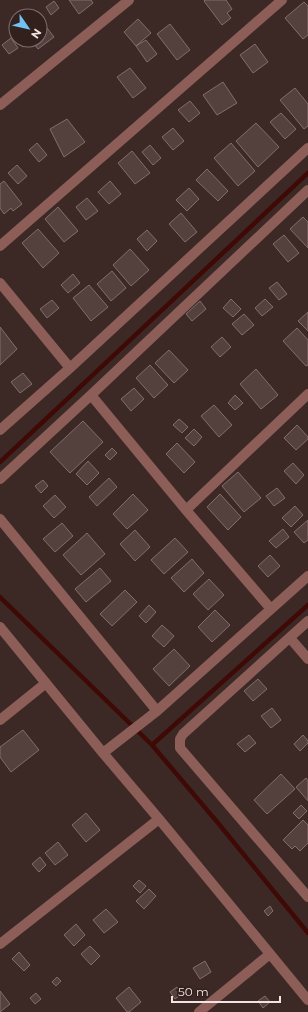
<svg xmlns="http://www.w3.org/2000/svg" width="308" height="1012" viewBox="0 0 308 1012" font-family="Montserrat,sans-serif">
<rect width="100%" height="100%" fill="#3c2926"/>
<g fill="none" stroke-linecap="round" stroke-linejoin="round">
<path stroke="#3f0a06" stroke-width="4.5" d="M0,462l308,-289
M0,597l152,148 66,78 90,110
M152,745l156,-140"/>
</g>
<path fill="#54403d" stroke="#836d69" d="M69,0h22l2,3 -14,11z
M205,0h21l6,9 -5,4 4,5 -9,7 -18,-24z
M54,1l5,7 -8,7 -5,-8z
M304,2l4,4v29l-5,4 -18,-21z
M40,19l14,18 -16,12 -7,-9h9z
M138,19l13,14 -15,13 -12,-14z
M170,24l20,26 -13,10 -20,-26z
M11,38l7,10 -9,6 -7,-9z
M146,40l11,14 -10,8 -11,-16z
M255,44l13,18 -15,11 -13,-18z
M130,68l16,20 -13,10 -16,-21z
M223,82l14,21 -20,12 -14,-20z
M295,88l13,16v22l-4,3 -24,-29z
M190,101l10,12 -11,9 -11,-12z
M281,113l15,16 -11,10 -15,-17z
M67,119l18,23 -21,15 -14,-28z
M256,123l23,24 -21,20 -22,-26z
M173,128l11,13 -11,9 -11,-13z
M37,143l10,12 -8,7 -10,-12z
M231,143l24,28 -17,15 -24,-28z
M150,145l11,13 -8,7 -11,-13z
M132,151l18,22 -15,11 -17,-21z
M17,165l10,11 -9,8 -10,-11z
M207,169l21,22 -10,10 -22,-21z
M4,181l18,23 -9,7 -2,-3 -7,6 -4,-6v-24z
M110,181l11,13 -12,10 -11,-12z
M189,188l10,11 -12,12 -11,-11z
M87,198l11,13 -12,9 -10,-13z
M58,207l20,24 -14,11 -19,-23z
M181,213l16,19 -12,10 -16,-18z
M303,217l5,5v26l-18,-19z
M38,229l21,24 -16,15 -21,-25z
M147,230l10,11 -10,10 -10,-12z
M284,235l15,18 -11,9 -15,-18z
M130,249l19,21 -18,16 -18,-21z
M112,271l14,17 -15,13 -14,-17z
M73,274l7,9 -12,10 -7,-8z
M277,282l10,12 -8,6 -10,-12z
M89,285l19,22 -17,14 -18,-23z
M231,299l10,10 -8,8 -10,-9z
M265,299l8,8 -11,9 -7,-8z
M52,300l7,8 -12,10 -7,-9z
M200,301l6,8 -14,12 -6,-7z
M308,312v19l-10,-10z
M244,314l10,11 -12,10 -10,-11z
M0,327l17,22 -17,16z
M297,328l11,12v25l-2,1 -23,-25z
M222,337l9,10 -11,10 -9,-10z
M169,350l19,20 -14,13 -19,-20z
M150,365l18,20 -14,13 -18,-20z
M256,369l22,26 -17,14 -21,-25z
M23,373l9,11 -12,9 -9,-11z
M134,388l10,11 -13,12 -10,-12z
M235,395l8,8 -8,7 -7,-7z
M214,405l18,20 -13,12 -18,-21z
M179,419l9,8 -6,6 -9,-8z
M83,421l20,21 -33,31 -20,-21z
M297,425l11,12v2l-12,11 -12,-12z
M194,429l8,8 -8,9 -9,-8z
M177,443l18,19 -11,11 -18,-19z
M112,448l5,5 -7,7 -5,-5z
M88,461l11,12 -12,12 -11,-11z
M293,463l11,12 -8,9 -12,-13z
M238,472l23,26 -17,14 -22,-26z
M109,478l8,9 -20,19 -8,-9z
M43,480l5,6 -7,7 -6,-7z
M277,488l8,10 -11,8 -8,-10z
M133,494l15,16 -21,19 -14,-15z
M220,494l21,23 -13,13 -21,-23z
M55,495l11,12 -12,11 -11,-12z
M295,506l8,9 -12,12 -9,-9z
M308,520v20l-4,3 -10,-11z
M62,523l11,13 -18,16 -12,-13z
M283,529l6,8 -13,11 -7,-7z
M135,530l15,17 -15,14 -15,-17z
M87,533l18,21 -24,21 -18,-20z
M175,538l13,14 -24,22 -13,-14z
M270,555l10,11 -12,11 -10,-11z
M192,559l12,14 -20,19 -13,-14z
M100,568l11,13 -25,21 -11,-13z
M209,579l15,16 -16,15 -15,-16z
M125,590l12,12 -25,24 -12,-12z
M149,605l7,7 -10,11 -7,-7z
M215,610l15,15 -18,17 -14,-15z
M162,625l12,11 -10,11 -12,-11z
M174,649l16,17 -21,20 -16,-17z
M258,679l9,10 -14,12 -9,-10z
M272,708l9,12 -10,8 -10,-12z
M23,730l16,20 -28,22 -11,-15v-10z
M249,735l7,8 -11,9 -8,-8z
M303,735l5,6v2l-8,8 -6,-7z
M281,774l14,15 -28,25 -13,-14z
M306,778l2,3v20l-12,-14z
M301,805l6,6 -8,8 -6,-6z
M86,813l14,17 -14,12 -14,-17z
M303,820l5,5v18l-8,8 -5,-5 -3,3 -9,-9z
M58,842l10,13 -13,10 -10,-12z
M40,857l6,8 -7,7 -7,-8z
M139,880l7,6 -6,7 -7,-7z
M149,889l7,7 -12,13 -8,-8z
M270,906l3,5 -5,5 -4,-5z
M106,909l12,13 -14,11 -11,-13z
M76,924l9,11 -11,11 -10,-11z
M90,946l10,10 -9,9 -10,-11z
M19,952l11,13 -6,6 -12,-12z
M205,961l6,11 -11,7 -7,-11z
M57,977l4,4 -5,5 -4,-4z
M129,987l12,15 -12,10h-2l-11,-14z
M177,987l5,7 -7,5 -5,-7z
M0,991l10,13 -10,8z
M36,993l5,6 -6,5 -5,-6z
M265,996l5,6 -7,6 -5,-7z"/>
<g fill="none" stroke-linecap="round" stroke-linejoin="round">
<path stroke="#8d5e57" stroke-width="10" d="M0,105l129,-105
M0,246l282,-246
M0,283l70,85
M91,395l95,115 85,99
M0,430l70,-62 238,-220
M0,479l91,-84 217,-205
M186,510l122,-116
M0,519l157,192
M308,621l-125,113 -3,5v9l128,149
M0,627l103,126 56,66 149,181
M290,638l18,21
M0,720l46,-37
M103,753l54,-42 151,-135
M0,944l159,-125
M199,1012l71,-58"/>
</g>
<g transform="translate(28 28) rotate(124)"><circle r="19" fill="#32201d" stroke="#7e6e6c"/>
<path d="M0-3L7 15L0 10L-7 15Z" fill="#72c1f5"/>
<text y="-6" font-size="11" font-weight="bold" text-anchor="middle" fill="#f1e4e2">N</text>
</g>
<path d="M172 996v6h108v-6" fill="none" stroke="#f1e4e2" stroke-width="2"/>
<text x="178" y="996" font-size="12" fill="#f1e4e2" stroke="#32201d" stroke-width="3" paint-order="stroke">50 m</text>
</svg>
